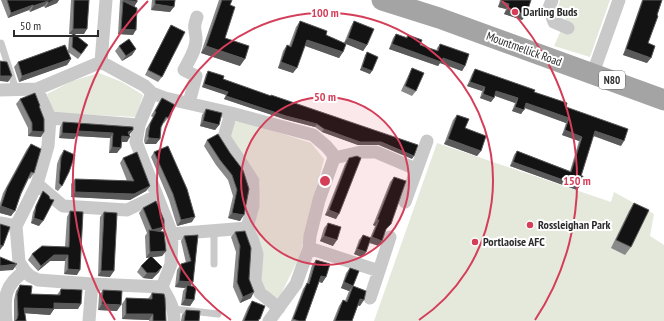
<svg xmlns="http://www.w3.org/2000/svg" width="664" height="321" viewBox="0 0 664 321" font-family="'PT Sans Narrow',sans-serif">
<rect width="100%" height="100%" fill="#fff"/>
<path fill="#e4e9db" d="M560,0h50l-20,57 -36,-11 12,-27 -9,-9z
M99,73l23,9 21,13 -7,22 -83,-4 -6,-19 25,-13z
M240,120l71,23 13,16 -25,99 -20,40 -11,-2 -7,-7 1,-37 -7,-27 5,-43 -31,-44 3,-15z
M437,143l174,59 3,-10 40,22 -4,22 14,9v76h-290z"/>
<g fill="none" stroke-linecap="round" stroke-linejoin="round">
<path stroke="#c9c9c9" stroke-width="7" d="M1,43l15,47
M214,264v-34
M173,309l45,5"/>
<path stroke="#c9c9c9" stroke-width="13" d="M552,0l-3,8 5,14 14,6
M101,62l44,24 7,7 13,5 66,15 82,22 13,11 6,7 2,5
M101,62l5,-62
M593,73l26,-73
M0,90l37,-1
M152,93l-13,32 -3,17 36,92 -1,30 -9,23c6,11 13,21 12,34
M189,103l7,-27 -12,-6c5,-10 13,-21 12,-32 -1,-11 -3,-10 1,-21
M231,113l-7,24 7,11 7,10 15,23v25l-6,22 5,10 5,16 -2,27 5,12 19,15
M50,118l89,7
M334,158l27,-6h15l40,17
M37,184l26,22 64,4 29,-14
M405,202l22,-61
M0,223l16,3
M172,234l75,-6
M309,248l70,23 11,-34
M25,271l5,5 8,4 54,4
M370,298l9,-27
M6,321c-2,-23 -2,-36 19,-50l-6,-9 -3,-36 21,-42 11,-38 2,-28 -13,-29 64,-27
M89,321l3,-37 70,3
M269,321l27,-37 13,-36 1,-12 9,-36 15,-42"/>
<path stroke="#a4a4a4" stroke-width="21" d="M382,0l57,18 225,82"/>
</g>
<path fill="#898989" d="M1,0h58l-2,3 -12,5 -1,-2 -14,6 -1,-2 -21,8z
M71,0h18l-5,34h-10l11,16 -7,9 -10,-7 1,-14 3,-4h-3z
M120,0h17v2l-3,4 -1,29 -15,-1z
M152,0h23l-5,12 -19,-2z
M219,0h13l-2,5 -5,33 15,28 -39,-13z
M500,0h31l-5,15 -4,5 -18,-6 2,-5 -8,-2z
M642,0h20l-14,43 -1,20 -24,-8z
M300,21l26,14 18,8 7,-17 3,-5 13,24 -4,6 -17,-7 -3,8 -4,6 -34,-12 -12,27 -15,-5 5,-17 4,-6 2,1 7,-19z
M171,25l-9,52 -4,5 -13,-7 23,-45z
M396,34l10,3 2,-2 12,10 16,6 1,-3 3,-4 25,22 -3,5 -22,-8 -2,3 -49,-17 4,-11z
M119,46l17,3 -4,6 -10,6 -7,-10z
M367,52l3,22 -10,-4 5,-15z
M71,59l-4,6 -48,17 -5,-15 4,-5z
M412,68l4,23 -4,5 -11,-5 8,-17z
M475,69l59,23 32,15 55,39 -28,-10 -16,54 -67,-24 4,-11 3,-4 53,20 9,-30 -17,-6 4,-12 -42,-15 -3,6 -9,-3 3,-8 -20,-7 -4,6 -11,-4 2,-7 -15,-5 5,-12z
M208,71l15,8 47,17 142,63 -33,-14h-21l-36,-13 -7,-5 -31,-8 -60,-20 2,-4 -24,-8 4,-13z
M162,98l6,20 -4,5h-1l-2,4 -5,17h-11l-1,-3 2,-12 7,-12 -2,-1 7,-12z
M20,99l19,8 2,30 -13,-1v-8l-12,-24z
M206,109l13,16 -4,5 -15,-4 2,-11z
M457,115l24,36 -4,5 -33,-12 9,-24z
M63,122l70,8 -4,5 -2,7h-6l-4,11h-8l1,-15 -34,-2 -2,3 -15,-1 1,-11z
M207,140l42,49 -9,32 -12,-3 5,-22 -5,-16 -12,-15 -12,-19z
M31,144l3,29 -4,6 -1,-1 -18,38 -11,-3v-10l3,-10 24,-44z
M64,150l-2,36 -4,5 -3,-2 2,-25 3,-8z
M154,152l38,70 -15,4 -8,-26 -18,-43z
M123,158l27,28 -4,5 -16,9 -59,-3v-13l4,-5 52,2 -7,-18z
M349,158l-13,61 -11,-4 20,-51z
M394,177l-3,47 -6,7 -6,15 -10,-3 -3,9 -4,5 -8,-3 5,-14 4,-5 7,3 5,-12 -2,-1 17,-43z
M43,191l-4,35 -8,-3 2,-11 7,-15z
M634,203l-3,44 -6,8 -14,-7 18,-37z
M143,208l21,19 -4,5 6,19 -4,5 -9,1 6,15 -7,7 -9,-1 -6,-6 4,-6 9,-9 -4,1 -1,-22 2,-3 -8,-20z
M70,211l7,64 -13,-1 1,-13h-15l-12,10 -10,-11 4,-6 33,-7 2,-30z
M104,212l6,65 -12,-1 2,-59z
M328,223l5,23 -13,-5 4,-13z
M235,232l16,16 -2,31 2,19 -11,5 -7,-16 3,-35 -5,-15z
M198,235l-5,47 -3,4 4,14 -4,6 -9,-1 2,-14 2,-3 -10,-1 2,-17 4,-6 5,-1 -5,-22 3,-5z
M316,260l10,17 -4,6 -3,-1 -14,39h-14l12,-32 4,-6 5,-18z
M350,268l3,18 7,20 -2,-1 -6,16h-19l6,-15 4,-6 2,1 4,-10 -8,-3 5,-15z
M20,285l11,9 26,1 4,-6 17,20h-24l-4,6 -25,-2 1,8h-12v-21l2,-9z
M103,290l14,21 -19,-1 1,-15z
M152,293l14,28h-17v-1l-27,-1v-15l4,-6 22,1z
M252,301l7,20h-17l6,-14z
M186,310l13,11h-18l1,-6z"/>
<path fill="#5a5a5a" d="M55,0h4l-2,3 -12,5 3,-5z
M123,0l14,2 -3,5 -11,-6 -3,4z
M48,1l-4,5 -14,6 3,-6z
M501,1l8,3 -3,5 -8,-2z
M155,4l19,3 -4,5 -19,-2z
M33,5l-4,5 -21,8 3,-5z
M508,8l18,7 -4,5 -18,-6z
M73,29h14l-3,5h-11v-1l-1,1h-3z
M121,29l15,1 -3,5 -15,-1z
M348,38l19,7 -4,6 -19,-8z
M307,40l36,12 -4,6 -36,-13z
M392,44l51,14 22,8 -3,5 -22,-8 -2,3 -49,-17z
M206,46l39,13 -5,7 -39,-13z
M136,49l-4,6 -10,6 4,-5z
M626,49l25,9 -4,5 -24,-8z
M71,59l-4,6 -48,17 3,-6z
M281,62l16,6 -4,5 -15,-5z
M362,67l10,4 -2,3 -10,-4z
M0,76h12l-4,6 -8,-1z
M470,82l15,5 -3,4 -15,-5z
M204,84l24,8 -2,3 -24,-8z
M496,91l22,7 -3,5 -22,-8z
M483,94l11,4 -3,4 -11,-4z
M226,96l91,28 -2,3 -31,-8 -60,-20z
M526,103l43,15 -3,5 -43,-16z
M515,107l9,3 -3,4 -9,-3z
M203,121l16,4 -4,5 -15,-4z
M324,129l57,13 33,14 -2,3 -33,-14h-21l-36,-13z
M133,130l-4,5 1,2 -3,5h-9l4,-6 6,-4z
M565,130l17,7 -3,4 -17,-6z
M32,131l12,1 -3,5 -13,-1z
M78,131l35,2 -3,5 -34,-2 -2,3 -15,-1 3,-5z
M595,131l29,10 -3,5 -29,-11z
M149,138l11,1 -4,5h-11z
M448,139l33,12 -4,5 -33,-12z
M112,147l9,1 -4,5h-8z
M513,162l67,24 -3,4 -67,-24z
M150,186l-4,5 -16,9 -59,-3 4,-5z
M1,206l14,5 -4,5 -11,-3v-6z
M329,210l10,4 -3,5 -11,-4z
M232,213l12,2 -4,6 -12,-3z
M195,217l-3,5 -15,4 4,-6z
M34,218l9,3 -4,5 -8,-3z
M377,220h2l-4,6 -2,-1z
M164,227l-4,5 -11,2 3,-4z
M324,236l13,4 -4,6 -13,-5z
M372,237l10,4 -3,5 -11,-4z
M0,245l3,1 -3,4z
M357,249l9,3 -4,5 -8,-3z
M166,251l-4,5 -16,2 4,-6z
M54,255h14l-3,6h-15l-12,10 3,-5z
M17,264l-4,6 -13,1v-5z
M162,267l-3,5 -7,7 -9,-1 4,-5z
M68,269l12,1 -3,5 -13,-1z
M101,271h13l-4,6 -12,-1z
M321,276l5,1 -4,6 -4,-2z
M179,281l14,1 -4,6 -2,-3 -2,3 -10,-1z
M344,282l9,4 -4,5 -8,-3z
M254,292l-3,6 -11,5 3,-6z
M185,299l9,1 -4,6 -9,-1z
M360,299l4,1 -4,6 -4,-1z
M54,303l27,1 -3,5h-27z
M102,304l19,1 -4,6 -19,-1z
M24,308l30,1 -4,6 -29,-2z
M126,314h27l-4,6 -27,-1z"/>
<path fill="#131313" stroke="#5a5a5a" d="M7,0h48l-7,3v-2l-15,5v-1l-22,8z
M74,0h15l-2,29h-14z
M123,0h14v2z
M155,0h20l-1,7 -19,-3z
M222,0h10l-2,5 5,2 -10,31 24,8 -4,13 -39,-13z
M502,0h29l-5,15 -18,-7 1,-4 -8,-3z
M643,0h19l-5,15 1,1 -10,27 7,3 -4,12 -25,-9z
M123,1l14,7 -1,22 -15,-1z
M300,21l27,10 -1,4 20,9 -3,8 -36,-12 -10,28 -16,-6 6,-17 4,2z
M354,21l20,8 -7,16 -19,-7z
M171,25l14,7 -23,45 -14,-7z
M73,33l15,12 -7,9 -9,-7z
M396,34l11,4 1,-3 14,5 -2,5 18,6 2,-7 29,10 -4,12 -22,-8 -2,4 -49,-18z
M129,39l7,10 -10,7 -7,-10z
M65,45l6,14 -49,17 -4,-14z
M367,52l11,5 -6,14 -10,-4z
M0,61l7,1 5,14h-12z
M412,68l12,5 -8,18 -11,-5z
M475,69l60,21 -1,2 33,11 -1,4 62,22 -4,12 -29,-10 -14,45h2l-3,10 -67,-24 4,-11 54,21 11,-35 -17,-7 4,-12 -43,-15 -2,7 -9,-3 3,-9 -22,-7 -2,7 -11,-4 2,-7 -15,-5z
M208,71l16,5 -1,3 48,17v-1l147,50 -4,11 -33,-14h-21l-36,-13 -7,-5 -31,-8 -60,-20 2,-4 -24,-8z
M35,93l5,13h-1l5,13v13l-12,-1v-8l-12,-24z
M162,98l13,7 -7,13 -2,-1 -5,10 -1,12 -11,-1 -1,-2 2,-12 6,-12 -1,-1z
M206,109l16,4 -3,12 -16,-4z
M457,115l12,4 -4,9 21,8 -5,15 -33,-12z
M63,122l70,5v3l-5,2 2,5 -8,-1 -1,12 -9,-1 1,-14 -35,-2 -1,3 -15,-1z
M218,134l12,19 13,17 6,19 -5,26 -12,-2 5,-23 -5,-15 -12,-15 -13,-20z
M31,144l10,5 -7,24 -3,-1 -10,21 -6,18 -14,-5 6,-18z
M168,146l19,43 8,28 -14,3 -8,-26 -19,-42z
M64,150l11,5 -6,17 -7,14 -3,-3 2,-25z
M137,152l13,34 -16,8 -59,-2v-13l59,2 -11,-23z
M357,156l4,2 -22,56 -10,-4 20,-52z
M394,177l12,4 -15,43 -5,5 -4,12 -10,-4 7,-17h-2z
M43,191l6,5 1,3 4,1 -11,21 -9,-3 2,-12z
M156,201l8,19v7l-12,3 -9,-22z
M634,203l15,7 -18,37 -15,-7z
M70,211l13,1 -3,58 -12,-1v-14h-14l-13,11 -9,-12 10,-8 27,1z
M104,212l13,1 -3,58h-13z
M328,223l13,4 -4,13 -13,-4z
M0,224l10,3 -7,19 -3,-1z
M149,230l15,2 2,19 -16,1z
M245,231l6,17 -2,31 5,13 -11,5 -6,-15 3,-36 -5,-14z
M198,235l-5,47 -14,-1 2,-17 10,-3 -7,-25z
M363,235l8,3 -5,14 -9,-3z
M151,256l11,11 -6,6h-9l-6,-7z
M0,257l17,7 -17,2z
M316,260l14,4 -4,13 -5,-1 -16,45h-6l-6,-2 14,-36 2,1z
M350,268l9,3 -6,15 -9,-4z
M20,285l12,1 -1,8 29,1 1,-6 21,1 -1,14 -27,-1v6l-30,-1 2,13h-11l2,-2 1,-4 -1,-21z
M187,285l9,2 -2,13 -9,-1z
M353,286l13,5 -2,9 -4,-1 -8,22h-17l8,-21 4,2z
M103,290l19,1 -1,14 -19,-1z
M152,293l12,1 1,4 1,23h-13v-7h-27v-16l26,1z
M252,301l13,5 -5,13h-1l-1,2h-14z
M186,310l14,1 -1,10h-15z"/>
<circle cx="325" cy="181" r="84" fill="#d43e59" fill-opacity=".12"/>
<g fill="none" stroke="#d43e59" stroke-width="2">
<circle cx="325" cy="181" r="84"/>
<path d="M231 320A168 168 0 1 1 419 320"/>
<path d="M115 320A252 252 0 0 1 148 1M502 1A252 252 0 0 1 535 320"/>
</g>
<g fill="#d43e59" stroke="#fff" stroke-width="1.5">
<circle cx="515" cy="12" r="4"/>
<circle cx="530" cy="225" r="4"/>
<circle cx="475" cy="242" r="4"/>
</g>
<g text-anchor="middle" stroke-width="4" stroke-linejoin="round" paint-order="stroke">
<rect fill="#fff" stroke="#6b6b6b" stroke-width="1" x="599" y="71" width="26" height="18" rx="3"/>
<g font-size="11" font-weight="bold" fill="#2c2c2c">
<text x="612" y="84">N80</text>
</g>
<g font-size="12" font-weight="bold" fill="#2c2c2c" stroke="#fff" text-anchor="start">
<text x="523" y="16">Darling Buds</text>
<text x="538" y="229">Rossleighan Park</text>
<text x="483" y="246">Portlaoise AFC</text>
</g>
<g font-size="12" fill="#2c2c2c" stroke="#fff">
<text transform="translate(524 49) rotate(20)" y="4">Mountmellick Road</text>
</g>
</g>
<circle cx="325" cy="181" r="6" fill="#d43e59" stroke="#fff" stroke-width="2"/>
<g font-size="12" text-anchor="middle" font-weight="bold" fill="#d43e59" stroke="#fff" stroke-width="4" stroke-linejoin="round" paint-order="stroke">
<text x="325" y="17">100 m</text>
<text x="325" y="101">50 m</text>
<text x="577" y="185">150 m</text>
</g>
<path d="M14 30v6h84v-6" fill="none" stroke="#2c2c2c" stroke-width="2"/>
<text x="20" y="30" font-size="12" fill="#2c2c2c" stroke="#ffffff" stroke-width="3" paint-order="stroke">50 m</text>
</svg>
